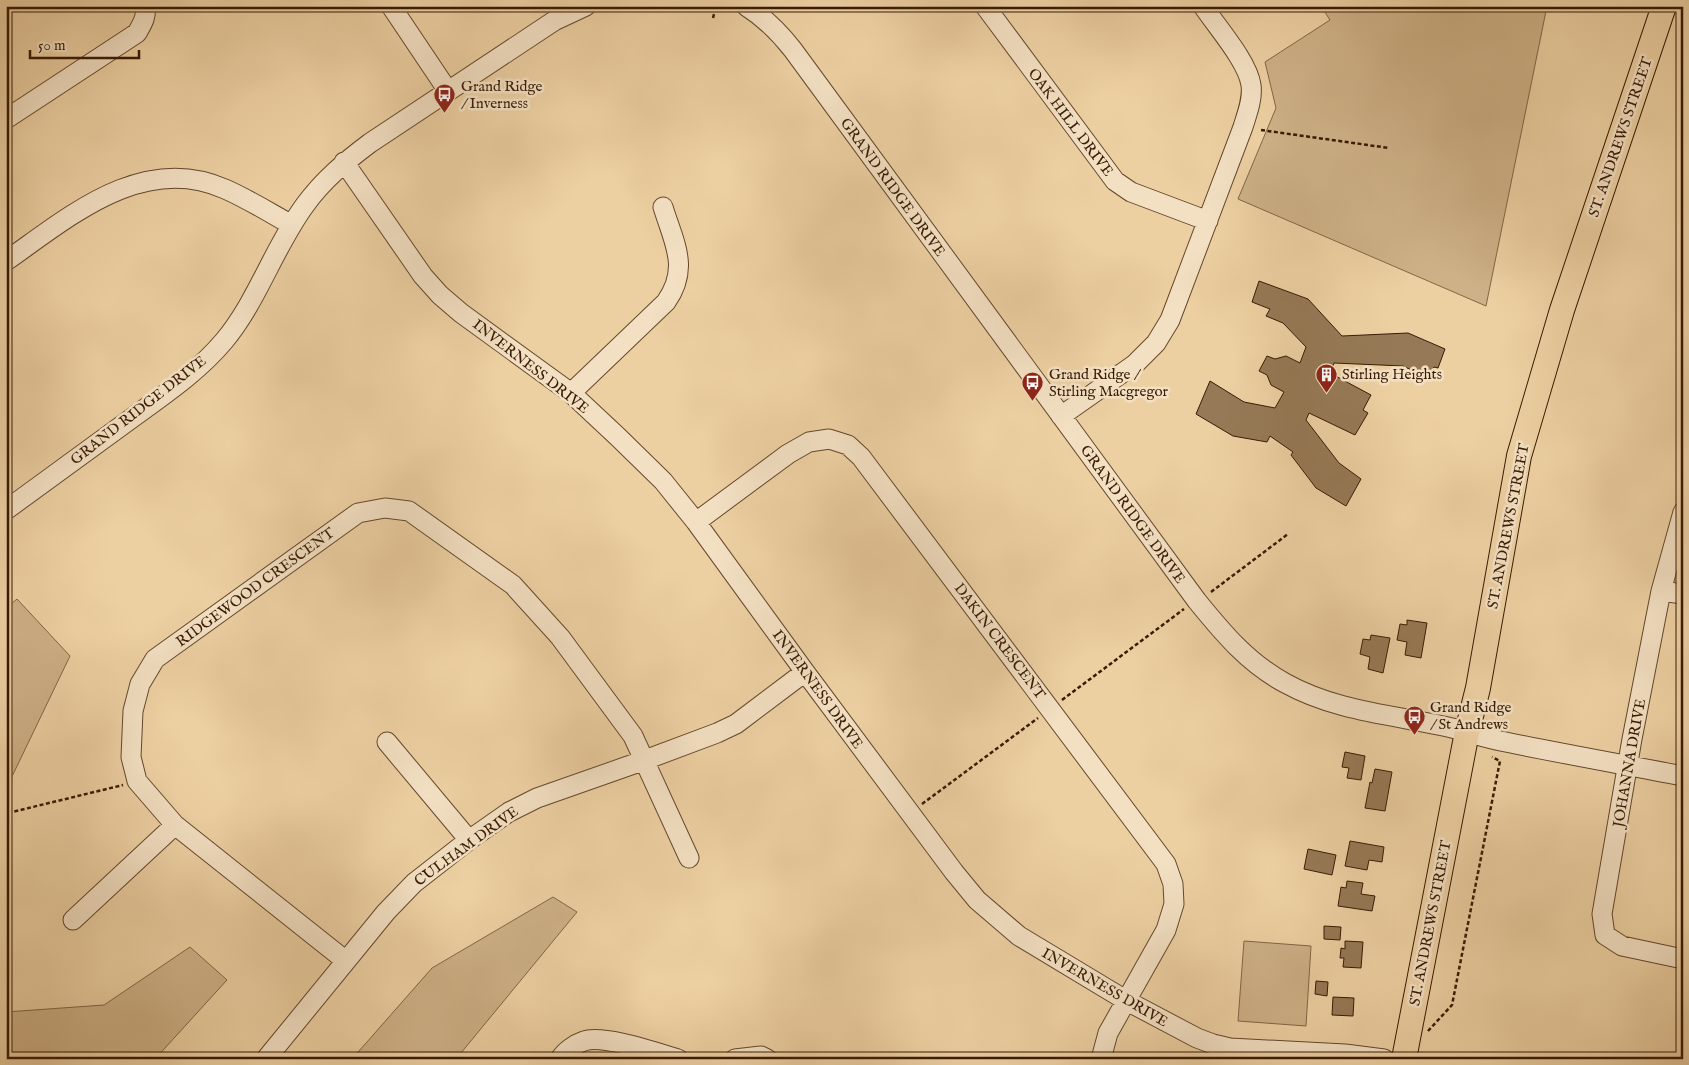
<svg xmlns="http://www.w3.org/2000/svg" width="1689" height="1065" viewBox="0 0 1689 1065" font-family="'IM FELL English',serif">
<rect width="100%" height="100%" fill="#edd0a2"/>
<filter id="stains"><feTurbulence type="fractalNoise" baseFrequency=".004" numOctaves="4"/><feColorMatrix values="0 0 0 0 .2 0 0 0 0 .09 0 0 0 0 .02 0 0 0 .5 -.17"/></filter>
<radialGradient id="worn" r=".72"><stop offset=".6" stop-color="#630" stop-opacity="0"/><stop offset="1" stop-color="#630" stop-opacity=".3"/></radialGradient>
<path fill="#ceb187" stroke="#826646" d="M1321,6h226l-61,300 -248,-107 38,-91 -11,-46 65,-42z
M17,599l53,57 -64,133v-181z
M553,897l24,15 -121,147h-104l80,-91z
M1244,941l67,5 -5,80 -68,-5z
M190,947l37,33 -72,79h-149v-47l98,-7z"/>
<path fill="#967956" stroke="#371b04" d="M1259,281l49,18 34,37 66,-3 37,16 -7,19 -4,-1 -6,11 -25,-12 -69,-3 -4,10 41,22 -8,15 5,3 -13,22 -46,-22 -3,7 33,43 22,16 -15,27 -30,-18 -25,-33 2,-3 -23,-16 -3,6 -34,-6 -37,-22 14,-33 34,21 31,6 9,-16 -13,-7 -4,-10 -8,-4 8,-15 8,3 11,-3 14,7 6,-16 -23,-24 -17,-7 4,-7 -18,-7z
M1407,620l20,3 -6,35 -16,-3 2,-13 -10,-2 3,-16 7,1z
M1371,635l19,3 -7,35 -15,-4 2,-12 -10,-3 3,-15 7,1z
M1345,752l20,4 -4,24 -14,-2 2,-10 -7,-1z
M1375,769l17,3 -7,39 -20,-3 5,-26 2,1z
M1350,841l34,6 -2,15 -13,-2 -2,10 -22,-4z
M1308,849l28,6 -4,20 -28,-6z
M1347,881l16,2 -2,11 14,2 -3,15 -34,-5 3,-19 5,1z
M1324,926l17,1 -1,13 -16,-1z
M1345,941l18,1 -2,26 -18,-1 1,-9h-4l1,-10 4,1z
M1316,981l12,1 -1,14 -12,-2z
M1333,997l21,1 -1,18 -21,-1z"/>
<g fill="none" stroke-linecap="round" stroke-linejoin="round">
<defs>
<path id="minor" d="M391,6l57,85
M746,6c19,12 33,26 47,44l404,551c26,32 51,62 88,82 52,29 111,32 167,45 15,4 30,9 44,12 62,13 125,24 187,36
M985,6l130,175 16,11 77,29
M6,119l131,-86c5,-9 10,-16 8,-27
M344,162l79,114 17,19 21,18 110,80 47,44 45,44 33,41 109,150 149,200 23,28 42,36 108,65 70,37 16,6 17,4 115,6 39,5
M6,261c63,-44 137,-109 219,-72 23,10 45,24 67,36
M571,393l95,-91c24,-34 8,-59 -3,-95
M1061,416l74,-52 21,-21 14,-23 73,-193c4,-13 10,-28 8,-42 -3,-23 -34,-58 -48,-79
M6,510c41,-30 82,-60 122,-89 34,-25 69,-48 96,-80 34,-41 50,-94 81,-136 18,-25 41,-44 65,-62l184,-122 32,-15
M1683,512l-22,79 -29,148 -30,175 3,21 17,11 61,13
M696,522l92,-68 21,-12 20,-3 19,6 13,12 305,407 7,20 1,20 -8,26 -58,103 -7,26
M1661,591l22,3
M387,742l82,98
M73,920l102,-95
M346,961l-171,-136 -38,-44 -6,-24 2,-46 7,-27 15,-25 203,-146 27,-5 24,3 104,74 47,52 73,99 56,122
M266,1059l120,-147 28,-29 55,-43 40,-28 28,-14 108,-38 72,-27 19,-9 69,-52
M560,1059c5,-8 15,-15 24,-18 19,-7 73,12 94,18
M735,1059l26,-3 6,3"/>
<path id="major" d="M1404,1059l63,-327 11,-44 41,-232 43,-146 102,-304"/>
</defs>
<use href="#minor" stroke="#64482c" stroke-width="21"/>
<use href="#major" stroke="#371b04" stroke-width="26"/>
<path stroke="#371b04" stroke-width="2.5" stroke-dasharray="4 2.5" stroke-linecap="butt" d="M689,11v-5
M713,18l3,-12
M1261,130l128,18
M1211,592l77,-58
M1062,700l122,-91
M922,804l116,-86
M8,813l115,-28
M1428,1031l24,-26 48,-244 -8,-4"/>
<use href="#minor" stroke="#f3e0c3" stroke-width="19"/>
<use href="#major" stroke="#edd0a2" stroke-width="24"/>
</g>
<defs>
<symbol id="bus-pin" viewBox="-11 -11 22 30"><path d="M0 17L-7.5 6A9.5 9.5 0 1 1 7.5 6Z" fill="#8f2418" stroke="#f3e0c3"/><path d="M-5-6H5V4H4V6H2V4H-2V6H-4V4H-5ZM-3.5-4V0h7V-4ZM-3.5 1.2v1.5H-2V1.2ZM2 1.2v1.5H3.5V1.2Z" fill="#fff"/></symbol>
<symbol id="building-pin" viewBox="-11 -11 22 30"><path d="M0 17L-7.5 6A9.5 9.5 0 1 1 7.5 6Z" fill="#8f2418" stroke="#f3e0c3"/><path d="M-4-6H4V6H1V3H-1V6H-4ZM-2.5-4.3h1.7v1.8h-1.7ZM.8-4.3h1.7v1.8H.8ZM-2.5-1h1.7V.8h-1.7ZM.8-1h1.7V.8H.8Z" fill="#fff"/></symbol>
</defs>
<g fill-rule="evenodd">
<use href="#bus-pin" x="432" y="82" width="25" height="34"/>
<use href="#building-pin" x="1314" y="362" width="25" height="34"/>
<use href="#bus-pin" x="1020" y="370" width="25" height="34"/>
<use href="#bus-pin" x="1402" y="704" width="25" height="34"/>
</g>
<g text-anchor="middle" stroke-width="5" stroke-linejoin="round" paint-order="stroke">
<g font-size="15" fill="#371b04" stroke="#f3e0c3" text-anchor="start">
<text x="461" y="91">Grand Ridge<tspan x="461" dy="17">/ Inverness</tspan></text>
<text x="1049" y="379">Grand Ridge /<tspan x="1049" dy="17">Stirling Macgregor</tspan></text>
<text x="1342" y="379">Stirling Heights</text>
<text x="1430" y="712">Grand Ridge<tspan x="1430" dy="17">/ St Andrews</tspan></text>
</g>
<g font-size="15" fill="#371b04" stroke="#f3e0c3">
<text transform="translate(1071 122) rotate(53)" y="5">OAK HILL DRIVE</text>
<text transform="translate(1620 137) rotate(-71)" y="5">ST. ANDREWS STREET</text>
<text transform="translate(893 187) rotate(54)" y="5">GRAND RIDGE DRIVE</text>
<text transform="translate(531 366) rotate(38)" y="5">INVERNESS DRIVE</text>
<text transform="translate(138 410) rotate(-38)" y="5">GRAND RIDGE DRIVE</text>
<text transform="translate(1133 514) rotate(54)" y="5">GRAND RIDGE DRIVE</text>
<text transform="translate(1508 526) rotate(-79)" y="5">ST. ANDREWS STREET</text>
<text transform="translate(255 587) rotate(-36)" y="5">RIDGEWOOD CRESCENT</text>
<text transform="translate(1000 641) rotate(53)" y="5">DAKIN CRESCENT</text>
<text transform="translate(818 689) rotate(54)" y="5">INVERNESS DRIVE</text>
<text transform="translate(1629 763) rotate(-80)" y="5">JOHANNA DRIVE</text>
<text transform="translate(466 846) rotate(-36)" y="5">CULHAM DRIVE</text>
<text transform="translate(1430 923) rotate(-79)" y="5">ST. ANDREWS STREET</text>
<text transform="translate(1105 987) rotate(30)" y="5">INVERNESS DRIVE</text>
</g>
</g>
<rect width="1689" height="1065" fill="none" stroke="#edd0a2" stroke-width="25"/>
<rect x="8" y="8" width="1674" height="1050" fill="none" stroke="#371b04" stroke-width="2.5"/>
<rect x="12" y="12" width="1664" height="1040" fill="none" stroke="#371b04"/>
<path d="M30 50v8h109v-8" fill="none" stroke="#371b04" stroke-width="2.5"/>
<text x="38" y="50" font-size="15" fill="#371b04" stroke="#f3e0c3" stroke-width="4" paint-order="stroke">50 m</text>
<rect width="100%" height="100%" filter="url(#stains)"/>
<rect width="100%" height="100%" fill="url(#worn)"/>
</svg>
